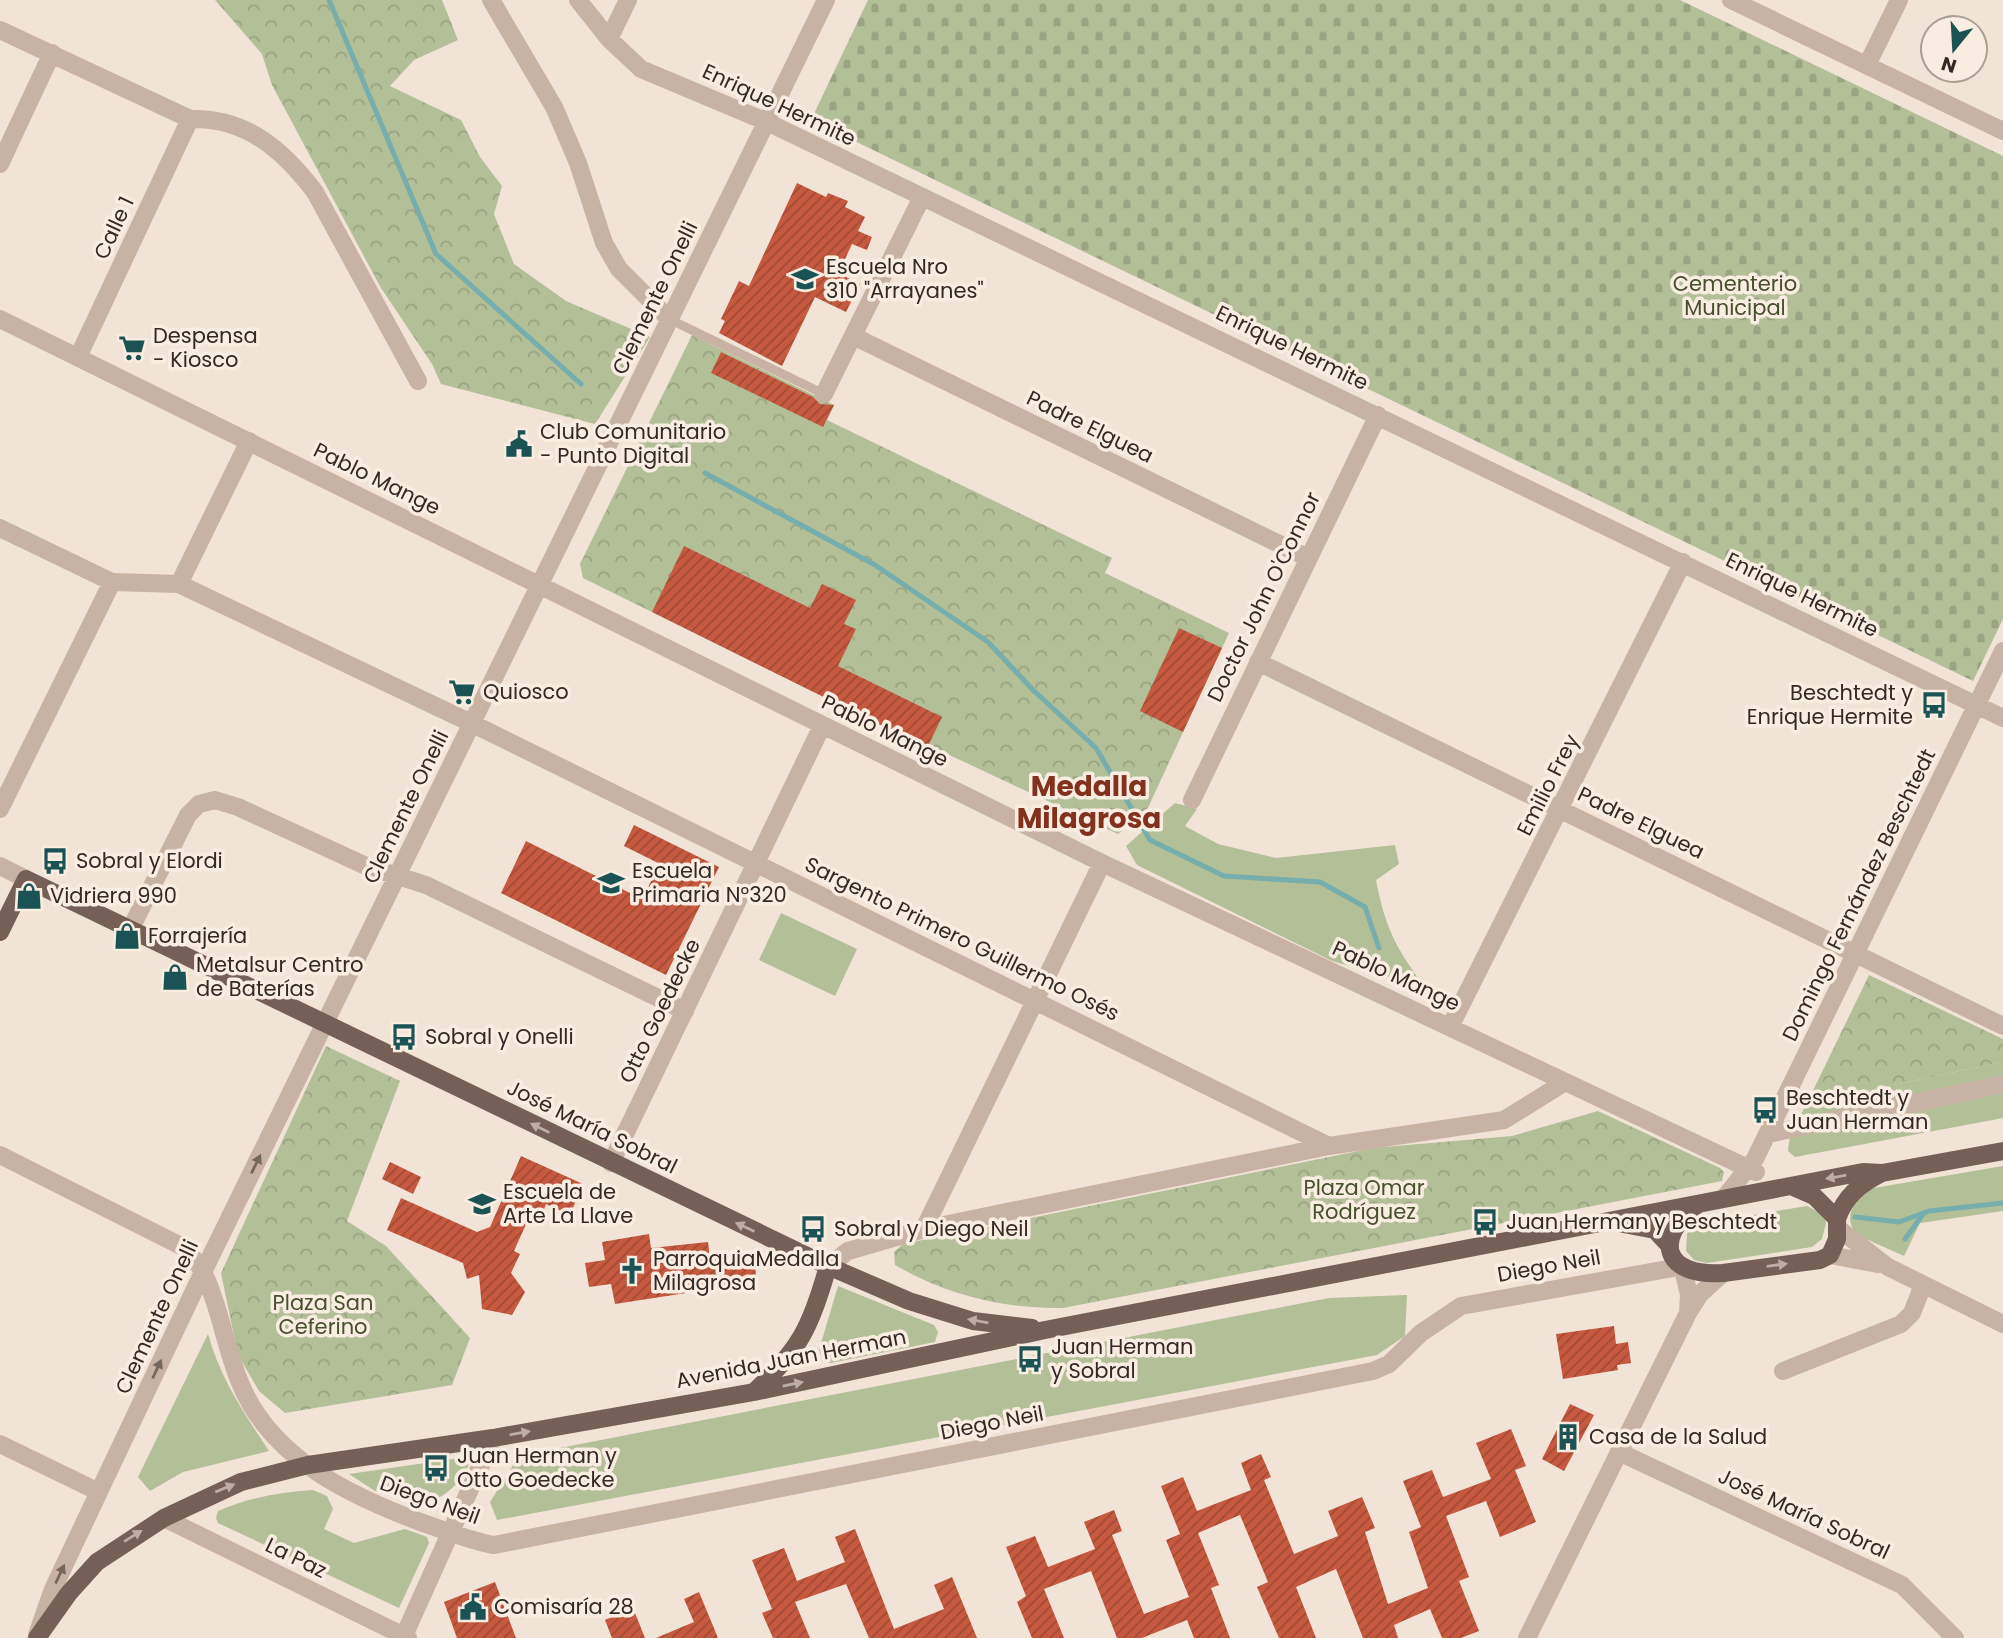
<svg xmlns="http://www.w3.org/2000/svg" width="2003" height="1638" viewBox="0 0 2003 1638" font-family="Poppins,sans-serif">
<defs>
<pattern id="forest-crowns" width="20" height="18" patternUnits="userSpaceOnUse" patternTransform="scale(1.75)"><rect width="20" height="18" fill="#b3bf97"/><path d="M2 6a3 3 0 1 1 6 0M12 15a3 3 0 1 1 6 0" fill="none" stroke="#9aa482"/></pattern>
<pattern id="cemetery-stones" width="16" height="16" patternUnits="userSpaceOnUse" patternTransform="scale(1.75)"><rect width="16" height="16" fill="#b3bf97"/><path d="M2 7V4a2 2 0 0 1 4 0v3zM10 15v-3a2 2 0 0 1 4 0v3z" fill="#9aa482"/></pattern>
<pattern id="building-hatch" width="6" height="6" patternUnits="userSpaceOnUse" patternTransform="scale(1.75)"><rect width="6" height="6" fill="#c6593f"/><path d="M-1 1l2-2M0 6l6-6M5 7l2-2" fill="none" stroke="#a14a35"/></pattern>
</defs>
<rect width="100%" height="100%" fill="#f1e3d6"/>
<path fill="#b3bf97" d="M1175,803l22,6 -12,17 33,18 58,14 119,-13 4,19 -23,16c9,47 20,69 49,107l-93,-26 -195,-96 -11,-19z
M781,913l76,36 -22,47 -76,-36z
M2003,1062v56l-208,39 -7,-6 2,-16 17,-32z
M2003,1166v45l-83,12 -16,33 -47,-21c-15,-19 -3,-32 11,-46z
M1807,1206l17,9 2,8 -4,16 -10,8 -105,16 -13,-3 -8,-9 1,-17 6,-9z
M838,1286l96,39 4,7 -3,10 -104,21 -8,-1 -4,-12z
M1407,1295l-2,41 -28,19 -880,165 -7,-18 29,-46 810,-158z
M208,1334c12,44 36,79 61,117l-86,21 -33,19 -12,-14z
M460,1458l10,2c-5,20 -18,29 -34,40l-61,-9 -26,-17z
M313,1490l14,6 6,13 -9,20 30,14 51,-14 22,8 2,6 -30,65 -181,-85 -2,-5 2,-7c30,-13 62,-19 95,-21z"/>
<path fill="url(#forest-crowns)" d="M215,0h227l16,40 -44,20 -24,26 71,34 19,37 22,29 -8,28 20,50 52,37 84,36 -55,87 -154,-40 -9,-20 -51,-76 -109,-203 -10,-31z
M692,335l142,70 -7,15 285,138 -7,15 124,60 -83,179 -28,22 -190,-89 -1,3 -344,-170 -3,-14z
M1869,975l134,64v23l-196,41z
M326,1046l74,35 -53,140 39,25 84,92 -18,47 -167,28 -26,-22 -21,-36 -17,-82z
M1598,1111l122,57 4,4 -2,9 -659,127c-60,1 -116,-13 -168,-43l-1,-13 9,-8 470,-96 139,-12z"/>
<path fill="url(#cemetery-stones)" d="M868,0h812l323,156v463l-30,62 -1162,-561z"/>
<g fill="none" stroke-linecap="round" stroke-linejoin="round">
<path stroke="#76adad" stroke-width="5" d="M329,0l107,254 145,130
M705,473l170,92 113,77 45,48 63,58 54,92 74,36 96,6 45,25 14,41
M1855,1217l44,5 30,-11 74,-8
M1905,1239l19,-26"/>
</g>
<path fill="url(#building-hatch)" d="M797,183l29,14 2,-4 20,8 -3,6 20,10 -7,14 14,6 -5,13 -15,-6 -12,26 8,4 -2,3 14,7 -14,28 -31,-15 -33,69 -63,-33 6,-12 -4,-2 18,-38 10,5z
M721,352l92,45 7,7 14,1 -11,22 -112,-54z
M684,546l126,62 12,-24 34,16 -12,24 12,5 -18,37 104,51 -15,31 -275,-136z
M1179,628l43,20 -39,84 -43,-21z
M634,825l85,42 -53,108 -165,-82 25,-52 116,58 18,-35 -36,-18z
M521,1156l62,28 -13,31 -24,-11 -5,13 -10,-4 -17,38 6,3 -9,19 14,19 -13,23 -30,-6 -3,-34 -12,4 -4,-16 -76,-33 14,-32 76,34 13,-5z
M390,1162l31,15 -8,17 -31,-15z
M649,1234l2,14 57,-6 2,17 16,-2 1,7 27,-4 3,22 -142,22 -4,-20 -22,3 -4,-24 20,-3 -3,-18z
M1614,1326l2,18 12,-2 3,21 -14,2 1,5 -55,9 -7,-45z
M1570,1404l24,11 -30,56 -22,-12z
M1511,1429l15,37 -11,4 21,52 -36,15 -14,-36 -40,15 23,61 -10,4 20,50 -18,7h-19l-12,-29 -36,16 4,13h-35l-27,-69 -40,18 20,51h-37l-22,-51 11,-5 -28,-67 -42,18 21,52 -8,3 19,50h-36l-7,-18 -45,18h-25l-26,-67 -47,18 20,49h-32l-15,-36 9,-6 -20,-49 29,-11 13,31 47,-18 -11,-27 30,-12 8,21 -10,4 32,79 45,-17 -23,-57 14,-6 -19,-48 22,-9 14,34 54,-21 -10,-27 20,-9 10,23 -7,3 30,74 44,-18 -10,-25 34,-14 13,31 -10,4 23,72 40,-16 -19,-56 12,-5 -18,-46 29,-11 11,27 48,-18 -15,-36z
M855,1529l39,100 50,-20 -10,-24 18,-8 25,61h-108l-23,-54 -51,18 15,36h-37l-11,-25 10,-4 -20,-49 32,-12 13,33 48,-19 -10,-25z
M495,1582l21,56h-59l-13,-36z
M699,1592l19,46h-62l38,-16 -10,-23z
M633,1608l12,30h-33l-7,-18z"/>
<g fill="none" stroke-linecap="round" stroke-linejoin="round">
<path stroke="#c8b2a3" stroke-width="9" d="M669,319l155,75"/>
<path stroke="#c8b2a3" stroke-width="18" d="M491,0l63,107 24,56 26,80 15,26 50,50
M578,0l31,39 32,30 126,53 1236,596
M1731,0l272,131
M0,30l190,89c56,-2 93,31 125,73l103,189
M609,39l19,-39
M1867,65l32,-65
M0,164l52,-111
M0,319l1102,544 654,309
M853,336l455,222
M78,357l112,-238
M824,394l98,-197
M0,528l112,54 67,2 292,139 858,423
M179,584l70,-143
M1258,662l745,364
M1192,800l186,-385
M0,809l112,-227
M0,866l26,13
M131,928l57,-113 11,-11 16,-4 23,7 128,59 60,19 259,126
M1450,1027l233,-465
M1768,1134l235,-50
M0,1155l185,93c6,8 15,17 19,26 16,33 21,72 35,106 30,78 111,116 184,143 24,8 47,18 71,22l879,-174 16,-7 32,-31 40,-27 218,-39
M611,1163l211,-437
M1724,1198l31,-39 248,-508
M924,1229l178,-366
M828,1266l20,-15 76,-22 405,-83 175,-26 61,-38
M1783,1371l118,-47 11,-11 11,-28
M0,1444l99,48
M1619,1452l283,133 53,53
M164,1518l244,120
M37,1635l16,-46 150,-317 623,-1272
M403,1638l90,-200"/>
<path stroke="#c8b2a3" stroke-width="18" d="M1839,1229l49,38 115,57
M1830,1255l48,9
M1683,1269l6,26 -1,18
M1527,1638l161,-325 12,-19 23,-21"/>
<path stroke="#755f56" stroke-width="18" d="M0,932l26,-53 802,387 81,35 64,20 59,7
M1697,1205c-45,34 -33,72 26,68l97,-13 10,-5 7,-16v-20l-23,-23 -23,-10
M1837,1219c8,-23 23,-35 45,-46
M1618,1223l37,7 15,16
M754,1392c46,-43 57,-65 74,-126
M37,1638l32,-45 28,-31 67,-44 77,-36 67,-17 185,-27 261,-46 291,-62 818,-158 19,1 121,-22"/>
</g>
<defs><path id="oneway-solid" d="M-6-.8H1V-3.2L6.5 0L1 3.2V.8H-6Z" transform="scale(1.75)"/></defs>
<g fill="#beada3">
<use href="#oneway-solid" transform="translate(540 1128) rotate(-154)"/>
<use href="#oneway-solid" transform="translate(1836 1177) rotate(170)"/>
<use href="#oneway-solid" transform="translate(745 1227) rotate(-155)"/>
<use href="#oneway-solid" transform="translate(1777 1265) rotate(-8)"/>
<use href="#oneway-solid" transform="translate(978 1321) rotate(-170)"/>
<use href="#oneway-solid" transform="translate(793 1384) rotate(-12)"/>
<use href="#oneway-solid" transform="translate(520 1433) rotate(-10)"/>
<use href="#oneway-solid" transform="translate(225 1488) rotate(-22)"/>
<use href="#oneway-solid" transform="translate(133 1536) rotate(-32)"/>
</g>
<g fill="#76675e">
<use href="#oneway-solid" transform="translate(256 1164) rotate(-64)"/>
<use href="#oneway-solid" transform="translate(157 1369) rotate(-65)"/>
<use href="#oneway-solid" transform="translate(60 1574) rotate(-65)"/>
</g>
<defs>
<symbol id="school-bare" viewBox="-9 -9 18 18"><path d="M0-5L7-2L0 1L-7-2ZM-4 1L0 2.5L4 1V4Q0 6-4 4Z" fill="#1b5354" stroke="#f9ede2" stroke-width="2.5" paint-order="stroke"/></symbol>
<symbol id="supermarket-bare" viewBox="-9 -9 18 18"><path d="M-6-5.5h2.5l.6 2H6L4.5 2H-2.5L-4.4-4H-6ZM-1.5 3.2a1.3 1.3 0 1 0 .1 0ZM3 3.2a1.3 1.3 0 1 0 .1 0Z" fill="#1b5354" stroke="#f9ede2" stroke-width="2.5" paint-order="stroke"/></symbol>
<symbol id="civic-bare" viewBox="-9 -9 18 18"><path d="M-.6-6.5H3V-4.5H.6V-3L4-1V1h2V6H-6V1h2V-1L-.6-3ZM-1.2 2.5V6h2.4V2.5Z" fill="#1b5354" stroke="#f9ede2" stroke-width="2.5" paint-order="stroke"/></symbol>
<symbol id="bus-bare" viewBox="-9 -9 18 18"><path d="M-5-6H5V4H4V6H2V4H-2V6H-4V4H-5ZM-3.5-4V0h7V-4ZM-3.5 1.2v1.5H-2V1.2ZM2 1.2v1.5H3.5V1.2Z" fill="#1b5354" stroke="#f9ede2" stroke-width="2.5" paint-order="stroke"/></symbol>
<symbol id="shop-bare" viewBox="-9 -9 18 18"><path d="M-5-2.5h2.3a2.7 3.5 0 0 1 5.4 0H5L5.5 6h-11ZM-1.5-2.5h3a1.5 2.3 0 0 0-3 0Z" fill="#1b5354" stroke="#f9ede2" stroke-width="2.5" paint-order="stroke"/></symbol>
<symbol id="church-bare" viewBox="-9 -9 18 18"><path d="M-1.2-6h2.4v3.5h3.3v2.4h-3.3V6h-2.4V-.1h-3.3v-2.4h3.3Z" fill="#1b5354" stroke="#f9ede2" stroke-width="2.5" paint-order="stroke"/></symbol>
<symbol id="building-bare" viewBox="-9 -9 18 18"><path d="M-4-6H4V6H1V3H-1V6H-4ZM-2.5-4.3h1.7v1.8h-1.7ZM.8-4.3h1.7v1.8H.8ZM-2.5-1h1.7V.8h-1.7ZM.8-1h1.7V.8H.8Z" fill="#1b5354" stroke="#f9ede2" stroke-width="2.5" paint-order="stroke"/></symbol>
</defs>
<g fill-rule="evenodd">
<use href="#school-bare" x="786" y="260" width="38" height="38"/>
<use href="#supermarket-bare" x="113" y="329" width="38" height="38"/>
<use href="#civic-bare" x="500" y="425" width="38" height="38"/>
<use href="#supermarket-bare" x="443" y="673" width="38" height="38"/>
<use href="#bus-bare" x="1915" y="686" width="38" height="38"/>
<use href="#bus-bare" x="36" y="842" width="38" height="38"/>
<use href="#school-bare" x="592" y="864" width="38" height="38"/>
<use href="#shop-bare" x="10" y="877" width="38" height="38"/>
<use href="#shop-bare" x="108" y="917" width="38" height="38"/>
<use href="#shop-bare" x="156" y="958" width="38" height="38"/>
<use href="#bus-bare" x="385" y="1018" width="38" height="38"/>
<use href="#bus-bare" x="1746" y="1091" width="38" height="38"/>
<use href="#school-bare" x="463" y="1185" width="38" height="38"/>
<use href="#bus-bare" x="1466" y="1203" width="38" height="38"/>
<use href="#bus-bare" x="794" y="1210" width="38" height="38"/>
<use href="#church-bare" x="613" y="1252" width="38" height="38"/>
<use href="#bus-bare" x="1011" y="1340" width="38" height="38"/>
<use href="#building-bare" x="1549" y="1418" width="38" height="38"/>
<use href="#bus-bare" x="417" y="1449" width="38" height="38"/>
<use href="#civic-bare" x="454" y="1588" width="38" height="38"/>
</g>
<g text-anchor="middle" stroke-width="7" stroke-linejoin="round" paint-order="stroke">
<g font-size="21" fill="#332925" stroke="#f9ede2">
<text transform="translate(779 105) rotate(25)" y="7">Enrique Hermite</text>
<text transform="translate(114 228) rotate(-65)" y="7">Calle 1</text>
<text transform="translate(655 298) rotate(-64)" y="7">Clemente Onelli</text>
<text transform="translate(1292 348) rotate(26)" y="7">Enrique Hermite</text>
<text transform="translate(1090 427) rotate(26)" y="7">Padre Elguea</text>
<text transform="translate(377 479) rotate(26)" y="7">Pablo Mange</text>
<text transform="translate(1802 595) rotate(26)" y="7">Enrique Hermite</text>
<text transform="translate(1264 597) rotate(-64)" y="7">Doctor John O'Connor</text>
<text transform="translate(885 731) rotate(26)" y="7">Pablo Mange</text>
<text transform="translate(1548 785) rotate(-63)" y="7">Emilio Frey</text>
<text transform="translate(406 807) rotate(-64)" y="7">Clemente Onelli</text>
<text transform="translate(1641 823) rotate(26)" y="7">Padre Elguea</text>
<text transform="translate(1859 895) rotate(-64)" y="7">Domingo Fernández Beschtedt</text>
<text transform="translate(962 939) rotate(26)" y="7">Sargento Primero Guillermo Osés</text>
<text transform="translate(1396 976) rotate(25)" y="7">Pablo Mange</text>
<text transform="translate(660 1011) rotate(-64)" y="7">Otto Goedecke</text>
<text transform="translate(592 1127) rotate(26)" y="7">José María Sobral</text>
<text transform="translate(1549 1266) rotate(-10)" y="7">Diego Neil</text>
<text transform="translate(157 1317) rotate(-65)" y="7">Clemente Onelli</text>
<text transform="translate(791 1359) rotate(-11)" y="7">Avenida Juan Herman</text>
<text transform="translate(992 1423) rotate(-11)" y="7">Diego Neil</text>
<text transform="translate(430 1500) rotate(20)" y="7">Diego Neil</text>
<text transform="translate(1804 1514) rotate(25)" y="7">José María Sobral</text>
<text transform="translate(296 1558) rotate(26)" y="7">La Paz</text>
</g>
<g font-size="21" fill="#332925" stroke="#f9ede2" text-anchor="start">
<text x="826" y="274">Escuela Nro<tspan x="826" dy="24">310 "Arrayanes"</tspan></text>
<text x="153" y="343">Despensa<tspan x="153" dy="24">- Kiosco</tspan></text>
<text x="540" y="439">Club Comunitario<tspan x="540" dy="24">- Punto Digital</tspan></text>
<text x="483" y="699">Quiosco</text>
<text x="1913" y="700" text-anchor="end">Beschtedt y<tspan x="1913" dy="24">Enrique Hermite</tspan></text>
<text x="76" y="868">Sobral y Elordi</text>
<text x="632" y="878">Escuela<tspan x="632" dy="24">Primaria N°320</tspan></text>
<text x="50" y="903">Vidriera 990</text>
<text x="148" y="943">Forrajería</text>
<text x="196" y="972">Metalsur Centro<tspan x="196" dy="24">de Baterías</tspan></text>
<text x="425" y="1044">Sobral y Onelli</text>
<text x="1786" y="1105">Beschtedt y<tspan x="1786" dy="24">Juan Herman</tspan></text>
<text x="503" y="1199">Escuela de<tspan x="503" dy="24">Arte La Llave</tspan></text>
<text x="1506" y="1229">Juan Herman y Beschtedt</text>
<text x="834" y="1236">Sobral y Diego Neil</text>
<text x="653" y="1266">ParroquiaMedalla<tspan x="653" dy="24">Milagrosa</tspan></text>
<text x="1051" y="1354">Juan Herman<tspan x="1051" dy="24">y Sobral</tspan></text>
<text x="1589" y="1444">Casa de la Salud</text>
<text x="457" y="1463">Juan Herman y<tspan x="457" dy="24">Otto Goedecke</tspan></text>
<text x="494" y="1614">Comisaría 28</text>
</g>
<g font-size="21" fill="#445129" stroke="#f9ede2">
<text x="1735" y="291">Cementerio<tspan x="1735" dy="24">Municipal</tspan></text>
<text x="1364" y="1195">Plaza Omar<tspan x="1364" dy="24">Rodríguez</tspan></text>
<text x="323" y="1310">Plaza San<tspan x="323" dy="24">Ceferino</tspan></text>
</g>
<g font-size="28" font-weight="bold" fill="#82311e" stroke="#f9ede2">
<text x="1089" y="796">Medalla<tspan x="1089" dy="32">Milagrosa</tspan></text>
</g>
</g>
<g transform="translate(1954 49) rotate(198)"><circle r="33" fill="#f9ede2" stroke="#aa9f96" stroke-width="2"/>
<path d="M0-5L12 26L0 18L-12 26Z" fill="#1b5354"/>
<text y="-10" font-size="19" font-weight="bold" text-anchor="middle" fill="#332925">N</text>
</g>
</svg>
